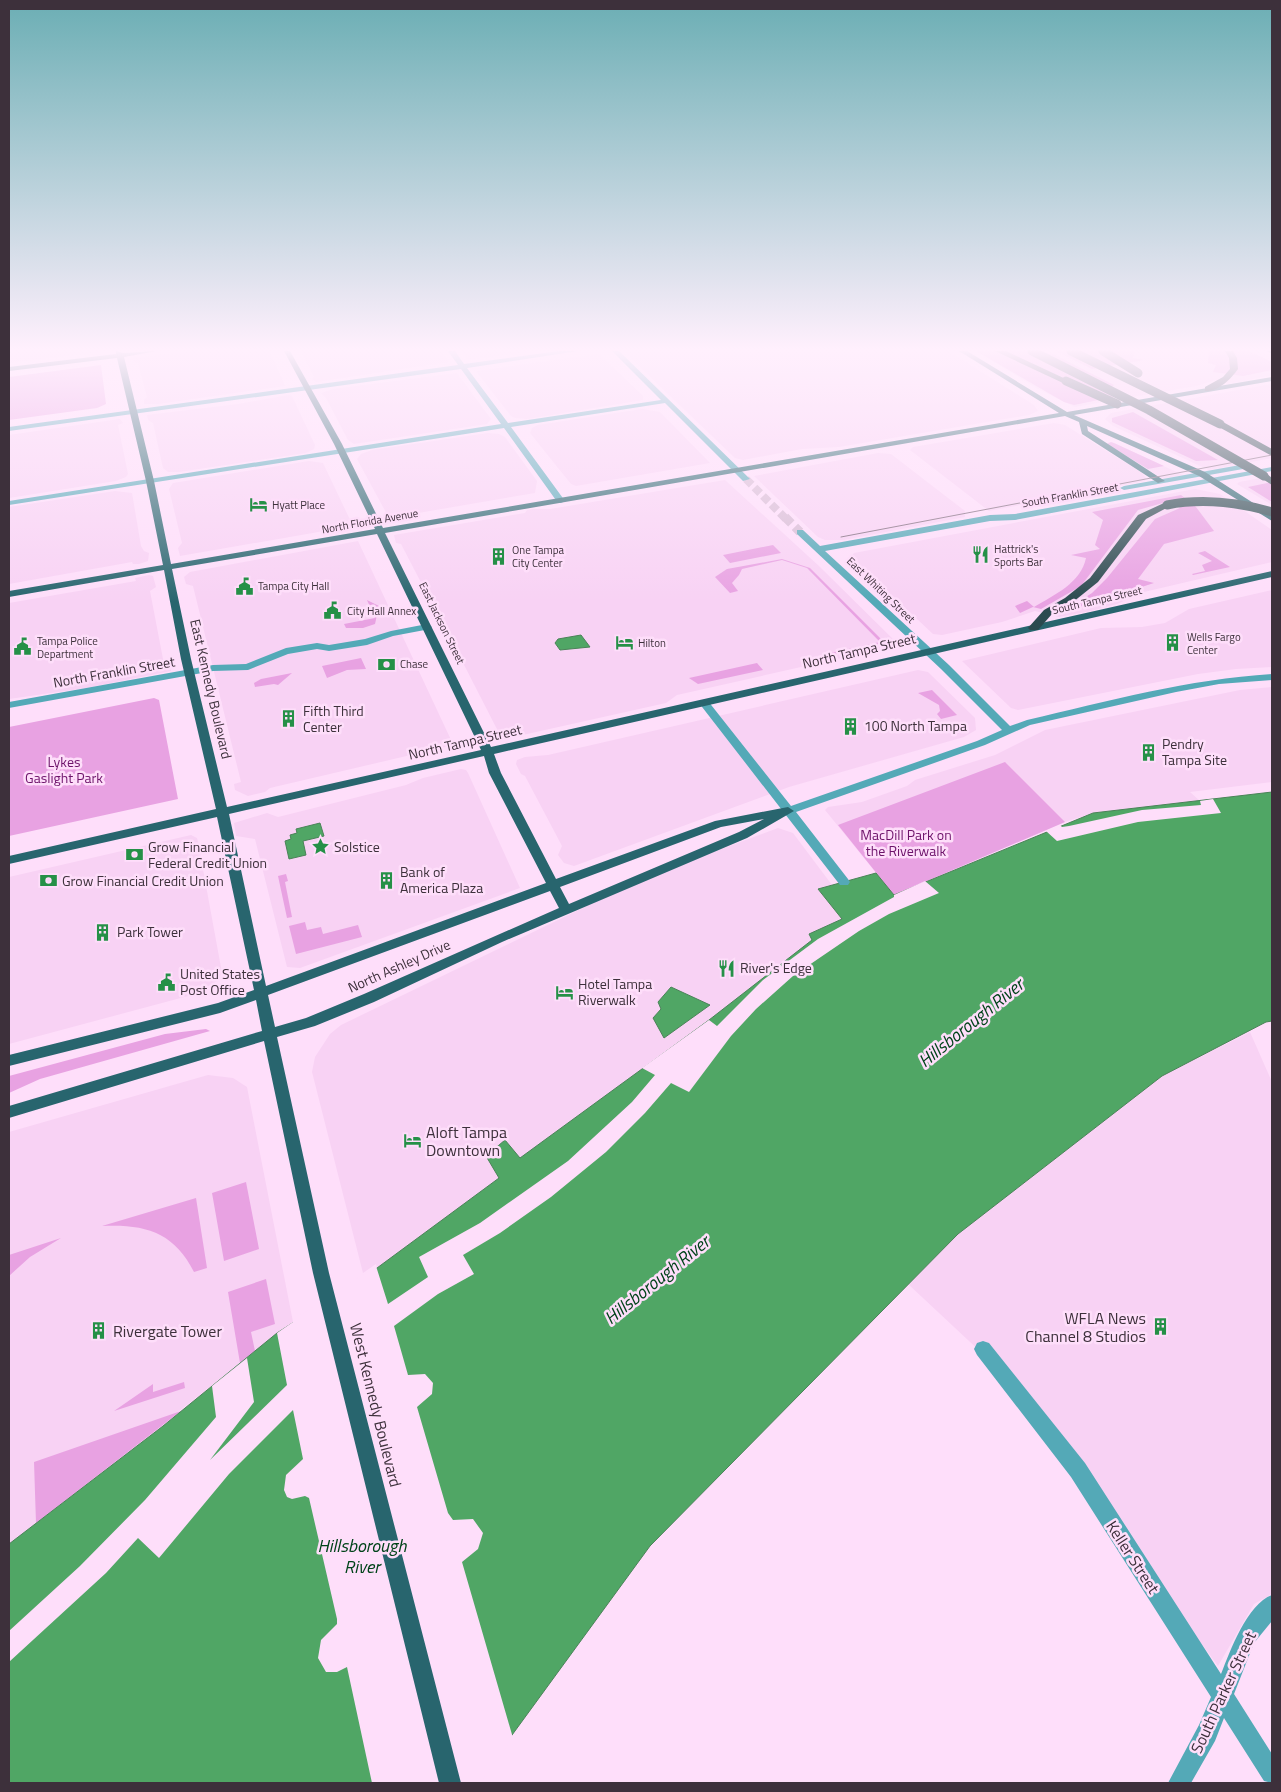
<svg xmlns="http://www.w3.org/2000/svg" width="1281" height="1792" viewBox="0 0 1281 1792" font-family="'Titillium Web',sans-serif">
<rect width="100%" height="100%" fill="#fedefa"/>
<path fill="#f8d2f4" d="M9,351h99l-99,12z
M194,351h76l15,35 -127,18h-14v-4l3,-3 -9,-34 -4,-1 -1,-4z
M301,351h139l9,11 -133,20 -4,-3 2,-2z
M461,351h73l-66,9z
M948,351l86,54 4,6 -9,4 -190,32 -37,2 -59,11 -8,-2 -111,-106z
M976,351h283l13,7v17l-43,9 -14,-4 -19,6 -121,21 -37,-18z
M599,354l44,42v4l-116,19 -12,-1 -4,-2 -35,-45z
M457,373l34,46 -4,5 -133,20 -6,-4 -22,-42 -5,-5 12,-4z
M1272,384v74l-63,12 -96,-44 -8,-7 6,-6z
M289,395l3,1 23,49 -1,4 -8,4 -127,19h-11l-5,-4 -10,-45 -5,-3 -1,-5 91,-11z
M642,409l18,3 50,51 -134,23 -5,-2 -41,-51 2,-5 6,-3z
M120,419l3,4 -5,2 10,49 -2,3 -10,4 -107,17v-63z
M1054,423l11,2 77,48 4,5 -1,3 -156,30 -79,-61 3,-3z
M488,433l11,1 6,3 32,44 -2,12 -146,25 -32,-59 4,-5 11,-4z
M1108,442l6,1 69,32 -20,4 -54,-34z
M878,453l13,1 74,57v6l-121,23h-19l-7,-3 -64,-61z
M309,461l14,2 30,63 -173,30 -2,-8 4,-5 -13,-54 4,-6z
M1272,476v29l-35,-21 2,-2z
M725,480l94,86 80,79 -222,50 -11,8 -161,36 -4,-2 -62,-121h-6l-10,-19 4,-3 -26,-50 -5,-1 -2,-8 131,-22 2,-3 5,-1h18z
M1195,489l25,5 52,36v32l-128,30 -27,12 -26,7 -32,6 -24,-6 -33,11 -60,13 -9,-1 -82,-77 3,-4z
M115,491l17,2 9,53 3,5 5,2 -1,8 -9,3h-6l-1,-2 -123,22v-77z
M358,541l94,201 -7,5 -175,41 -5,4 -17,4 -13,-6 -1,-6 7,-2 -48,-196 -7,-2 -2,-7 6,-5z
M149,575l4,1 3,11 -6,4 13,68 8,1v11l-85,17 -77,11v-96l127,-22 -1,-3z
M1272,590v77l-36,2 -38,5 -180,36 -7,-2 -49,-47 139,-33 41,-1 23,-4 24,-14z
M918,670l10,2 47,46 1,12 -12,7 -175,50 -215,79 -10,-3 -6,-8 4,-9 -37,-70 -4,-2 -5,-10 1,-4 8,-3 23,-2z
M1272,687v95l-82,10 10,9 -107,12 -28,9 -171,73 -69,-85 3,-3 34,-5 45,-16 8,-6 80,-25 50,-25 195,-40z
M461,769l5,1 2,3 52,115 -220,80 -13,-1 -32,-128 -19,-3 -2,-13 33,-10 11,4 128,-32 17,-7z
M778,828l15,5 39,52 -14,4 25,30 -34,15 3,6 -103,80 -189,138 -15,-17 -6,37 -122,90 -1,-4 -13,9 -51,-201 3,-15 15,-23 11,-9 250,-121 87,-39z
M191,835l6,3 1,4 24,131 -4,7 -15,12 -194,52v-167z
M1250,1032l22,50v512l-18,10 -36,62 -218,-296 -92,-86 50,-50 204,-158z
M208,1075l25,3 14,9 46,235 -284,222v-412z"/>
<path fill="#e8a2e2" d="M976,351h58l19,3 61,31 -6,6 10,5 -44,9 -10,-3z
M1056,351h79l-2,7 11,2 -52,9z
M1209,351h40l23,11v8l-29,6 -30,-4 3,-7 -8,-2z
M101,365l5,39 -9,4 -88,12v-43z
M1133,412l85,48 -22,1 -84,-39v-4z
M1111,442l3,1 50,23 -16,3 -41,-25z
M1272,482v20l-24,-15z
M1181,495l15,12 18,24 -50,13 -26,35 16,4 -93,30 31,-20 15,-15 48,-59 25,-11 -10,-7 -32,9 -57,76 -40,23 -8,-2 -13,6 -5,-7 12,-5 7,6c20,-12 47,-24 52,-49l-15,-3 29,-6 -5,-4 8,-25 -11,-8z
M773,545l8,8 -51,10 -7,-8z
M1205,551l25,16 -37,8 -1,-1 13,-3 -3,-6 10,-4 -14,-8z
M782,559l28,9 75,75 -53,12 -2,-2 50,-11 -73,-74 -25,-8 -40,9 -3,6 -7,8 6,8 -8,2 -15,-16 12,-8z
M367,600l12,6 -4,18 -12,4h-17l-2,-4 31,-6z
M361,658l5,11 -19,1 -20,8 -5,-12z
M757,663l6,7 -65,14 -9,-6z
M292,673l-14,12 -4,-1 -19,3 -1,-4 7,-4z
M932,690l25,25 -16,4 -4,-5 3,-3 -1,-6 -21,-12z
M154,698l5,2 19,99 -169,37v-109z
M1005,762l60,60 -171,73 -56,-70z
M286,874l2,7 -3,1 7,35 -5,1 -9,-42z
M305,922l2,8 14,-3 2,7 35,-9 4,12 -66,17 -7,-28z
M206,1029l4,2 -170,48 -31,14v-17l156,-42z
M246,1182l13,67 -35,12 -12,-68z
M196,1198l11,70 -13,4c-20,-40 -49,-48 -92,-46z
M61,1238l-31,19 -21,19v-21z
M266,1279l9,45 -24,8 4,19 -15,12 -12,-71z
M184,1382l1,6 -71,23 39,-27v8z
M181,1411l-145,112 -2,-61z"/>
<path fill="#50a665" stroke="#4a8358" d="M581,635l9,12 -30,3 -5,-7 3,-4z
M1272,792v229l-6,1 -104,54 -204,158 -308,312 -173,237h-468v-239l154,-118 114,-93 100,-65 122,-90 -13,-22 19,-16 15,18 189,-138 103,-80 -3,-6 33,-15 -24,-30 58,-16 18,22 199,-82z
M320,823l4,13 -21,5 3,14 -17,4 -4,-18 6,-2 -1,-4 7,-2 -1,-4z
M671,987l39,18 -46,33 -11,-20 8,-9 -3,-7z"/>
<path fill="#fedefa" d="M1213,799l8,14 -83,9 -81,19 -11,-10 14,-6 2,2 7,-1 73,-16 59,-5 -1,-4z
M925,881l14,12 -50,21 -30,17 -66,45 -37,33 -25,27 -42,56 -18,-9 -26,30 -39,39 -55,45 -51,36 -37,22 11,19 -36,20 -44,32 14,49 17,-1 8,9 -1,11 -15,13 31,106 5,7 20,-1 10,14 -5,16 -16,13 51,176 -33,45h-108l-25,-116 -10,5h-11l-8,-14 3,-18 16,-16v-5l-28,-121 -4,-2 -13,3 -5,-2 -3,-7 2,-15 17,-16 -10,-49 -64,64 -70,84 -21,-20 -32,35 -97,89v-31l71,-65 65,-66 71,-83 -4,-31 35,-28 7,44 -44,58 77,-75 -10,-52 16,-11v-2l83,-54 12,38 40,-27 -9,-20 61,-34 88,-62 64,-59 23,-27 -13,-7 67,-48 8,6 46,-46 55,-41 76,-42v-2z"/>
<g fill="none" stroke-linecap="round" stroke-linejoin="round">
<path stroke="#d7bbd4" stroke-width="8" stroke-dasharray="8 4" stroke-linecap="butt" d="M746,479l40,40"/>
<path stroke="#d7bbd4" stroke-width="9" stroke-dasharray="9 5" stroke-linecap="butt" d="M785,517l15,15"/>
<path fill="#54a9b7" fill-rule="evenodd" d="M448,351h7l9,13 95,-13h19l-111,17 41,55 153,-23 -49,-49h7l131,128 -7,2 -78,-78 -154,24 54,74 -4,2h-3l-54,-75 -495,77v-4l492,-77 -40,-55 -452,62v-4l449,-62z
M1240,465h3v4l-119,21 -4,-2 4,-2z
M1272,467v4l-257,49 -25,1 -165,30 124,114 61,61 17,-6c81,-19 162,-41 245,-46v6l-53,4 -43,8 -146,33 -45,20 -189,67 52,67 2,3 -2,3h-8l-141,-182 1,-2h8l83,105 186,-65 25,-11 -61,-61 -144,-135v-4h6l17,16 170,-31 25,-1z
M427,624l5,3 -2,2 -37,7 -26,9 -38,6 -12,-2 -29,5 -40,16 -35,1 -204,37v-6l204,-37 33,-1 40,-16 31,-5 12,2 36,-6 26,-8z
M983,1341l6,2 96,120 136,211c9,-23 26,-70 51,-79v26l-18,22 -20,51 38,60v29l-8,-2 -40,-63 -9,23 -24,42h-23l31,-58 12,-28 -140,-220 -94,-122 -3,-6 3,-6z"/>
<path fill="#28656e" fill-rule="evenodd" d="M116,351l7,2 34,-2 -33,6 30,124 17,83 204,-35 -41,-85 -50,-93h6l52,93 41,84 676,-115 -100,-62h8l100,61 205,-35v4l-198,34 131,57 67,43v6l-73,-45 -112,-50 1,5 77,50 -7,2 -76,-49 -3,-12 -14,-6 -680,117 106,214 781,-176v6l-778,177 7,19 55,106 159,-58 73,-14 6,4 -47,27 -245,104 -128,60 -59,24 -38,11 52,236 132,510h-22l-126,-510 -49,-232 -255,77v-12l253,-75 -6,-31 -36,13 -211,53v-11l209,-52 36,-13 -37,-173 -208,47v-8l207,-47 -35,-150 -17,-89 -155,27v-6l154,-26 -17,-84 -29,-123 -108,13v-4l107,-13zM377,534l104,216 -254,57 -36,-148 -19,-90zM484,756l5,17 57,110 -280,103 -37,-172zM764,819l-25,13 -170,72 -9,-17 161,-60zM550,891l9,17 -195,86 -58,24 -31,9 -7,-32z
M1267,351h5v3z"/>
<path fill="#2b4a4f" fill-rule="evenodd" d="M995,351h11l64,30 -7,2z
M1225,351h8l4,7 1,11c-7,10 -20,23 -33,22v-4l18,-10 7,-8 -1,-11z
M1217,422h6l49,27v7l-55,-30z
M1261,474h6l5,4v7l-11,-7z
M1164,503l8,2 -26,14 -48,63 -25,20 -21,12 -14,16h-8l-2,-2 16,-18 21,-12 25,-20 48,-63z"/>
<path stroke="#836f80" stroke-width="1" d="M841,537l431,-82"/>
<path stroke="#2b4a4f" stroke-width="9" d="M1032,351l117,59 115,66
M1071,351l149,73
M1103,351l35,22
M1066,381l51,23
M1167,505c36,-7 70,-3 105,7"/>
</g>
<linearGradient id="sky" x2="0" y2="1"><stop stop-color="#6baeb4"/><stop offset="0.58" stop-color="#fff0fd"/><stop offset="1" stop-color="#fff0fd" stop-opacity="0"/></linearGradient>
<rect width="1281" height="602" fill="url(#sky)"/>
<defs>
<symbol id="hotel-bare" viewBox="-9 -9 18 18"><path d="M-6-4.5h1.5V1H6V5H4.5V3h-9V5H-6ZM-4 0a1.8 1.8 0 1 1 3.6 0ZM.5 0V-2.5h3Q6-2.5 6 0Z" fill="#259047" stroke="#fedefa" stroke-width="2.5" paint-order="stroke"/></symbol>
<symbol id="restaurant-bare" viewBox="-9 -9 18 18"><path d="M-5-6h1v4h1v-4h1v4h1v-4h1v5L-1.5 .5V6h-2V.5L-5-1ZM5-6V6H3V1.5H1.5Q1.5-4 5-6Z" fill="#259047" stroke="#fedefa" stroke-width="2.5" paint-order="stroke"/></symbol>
<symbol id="building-bare" viewBox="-9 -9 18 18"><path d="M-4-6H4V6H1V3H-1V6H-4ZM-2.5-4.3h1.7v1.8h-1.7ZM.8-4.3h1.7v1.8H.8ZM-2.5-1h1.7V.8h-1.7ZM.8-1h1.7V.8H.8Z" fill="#259047" stroke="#fedefa" stroke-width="2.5" paint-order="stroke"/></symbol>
<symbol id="civic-bare" viewBox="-9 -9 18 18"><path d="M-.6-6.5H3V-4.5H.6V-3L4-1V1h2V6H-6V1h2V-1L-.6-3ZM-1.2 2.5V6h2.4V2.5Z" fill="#259047" stroke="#fedefa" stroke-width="2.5" paint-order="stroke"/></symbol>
<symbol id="bank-bare" viewBox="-9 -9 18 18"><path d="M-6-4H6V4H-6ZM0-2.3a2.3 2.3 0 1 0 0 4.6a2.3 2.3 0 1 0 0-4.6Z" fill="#259047" stroke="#fedefa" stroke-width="2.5" paint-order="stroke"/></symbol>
<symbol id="sight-bare" viewBox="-9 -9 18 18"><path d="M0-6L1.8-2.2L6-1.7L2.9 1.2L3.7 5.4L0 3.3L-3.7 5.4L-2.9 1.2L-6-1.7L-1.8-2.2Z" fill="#259047" stroke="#fedefa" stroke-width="2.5" paint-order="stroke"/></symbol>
</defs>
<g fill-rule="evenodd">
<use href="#hotel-bare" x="246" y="492" width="25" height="25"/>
<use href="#restaurant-bare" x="968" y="542" width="25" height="25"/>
<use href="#building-bare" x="486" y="544" width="25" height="25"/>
<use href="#civic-bare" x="232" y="574" width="25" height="25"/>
<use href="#civic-bare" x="320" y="598" width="25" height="25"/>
<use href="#hotel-bare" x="612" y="630" width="25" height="25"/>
<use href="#building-bare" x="1160" y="630" width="25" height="25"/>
<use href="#civic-bare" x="10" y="634" width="25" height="25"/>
<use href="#bank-bare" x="374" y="652" width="25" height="25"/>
<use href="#building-bare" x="276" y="706" width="25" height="25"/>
<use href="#building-bare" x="838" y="714" width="25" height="25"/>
<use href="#building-bare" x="1136" y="740" width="25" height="25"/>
<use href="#sight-bare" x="308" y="834" width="25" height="25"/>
<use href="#bank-bare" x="122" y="842" width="25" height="25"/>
<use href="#building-bare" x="374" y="868" width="25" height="25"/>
<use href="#bank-bare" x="36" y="868" width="25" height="25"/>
<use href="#building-bare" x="90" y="920" width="25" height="25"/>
<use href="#restaurant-bare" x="714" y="956" width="25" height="25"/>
<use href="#civic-bare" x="154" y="970" width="25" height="25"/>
<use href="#hotel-bare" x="552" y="980" width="25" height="25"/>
<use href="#hotel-bare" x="400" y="1128" width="25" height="25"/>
<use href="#building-bare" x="1148" y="1314" width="25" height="25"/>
<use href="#building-bare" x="86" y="1318" width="25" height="25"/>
</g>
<g text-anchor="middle" stroke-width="5" stroke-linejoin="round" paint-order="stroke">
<g font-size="11" fill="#3d303b" stroke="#fedefa">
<text transform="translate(1070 495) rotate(-10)" y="4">South Franklin Street</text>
<text transform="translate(370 521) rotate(-10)" y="4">North Florida Avenue</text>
<text transform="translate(881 590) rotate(44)" y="4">East Whiting Street</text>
<text transform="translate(1097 600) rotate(-13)" y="4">South Tampa Street</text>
<text transform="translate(442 623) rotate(64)" y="4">East Jackson Street</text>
</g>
<g font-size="11" fill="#3d303b" stroke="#fedefa" text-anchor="start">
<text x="272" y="509">Hyatt Place</text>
<text x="994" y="553">Hattrick's<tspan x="994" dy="13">Sports Bar</tspan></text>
<text x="512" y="554">One Tampa<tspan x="512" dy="13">City Center</tspan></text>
<text x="258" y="590">Tampa City Hall</text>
<text x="347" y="615">City Hall Annex</text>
<text x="1187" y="641">Wells Fargo<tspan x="1187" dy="13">Center</tspan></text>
<text x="37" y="645">Tampa Police<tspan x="37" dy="13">Department</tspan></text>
<text x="638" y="647">Hilton</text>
<text x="400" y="668">Chase</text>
</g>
<g font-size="14" fill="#3d303b" stroke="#fedefa">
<text transform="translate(859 651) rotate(-13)" y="5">North Tampa Street</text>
<text transform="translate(114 672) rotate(-10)" y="5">North Franklin Street</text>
<text transform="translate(211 689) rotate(77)" y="5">East Kennedy Boulevard</text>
<text transform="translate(465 742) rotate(-13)" y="5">North Tampa Street</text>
<text transform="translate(399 966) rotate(-24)" y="5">North Ashley Drive</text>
</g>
<g font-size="14" fill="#3d303b" stroke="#fedefa" text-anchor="start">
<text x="303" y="716">Fifth Third<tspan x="303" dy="16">Center</tspan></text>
<text x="864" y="731">100 North Tampa</text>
<text x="1162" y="749">Pendry<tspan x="1162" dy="16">Tampa Site</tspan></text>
<text x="148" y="852">Grow Financial<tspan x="148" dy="16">Federal Credit Union</tspan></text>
<text x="334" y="852">Solstice</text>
<text x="400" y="877">Bank of<tspan x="400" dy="16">America Plaza</tspan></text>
<text x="62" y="886">Grow Financial Credit Union</text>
<text x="117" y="937">Park Tower</text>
<text x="740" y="973">River's Edge</text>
<text x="180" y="979">United States<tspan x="180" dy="16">Post Office</tspan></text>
<text x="578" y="989">Hotel Tampa<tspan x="578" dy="16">Riverwalk</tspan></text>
</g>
<g font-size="14" fill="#6d136a" stroke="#fedefa">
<text x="64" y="767">Lykes<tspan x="64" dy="16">Gaslight Park</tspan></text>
<text x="906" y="840">MacDill Park on<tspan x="906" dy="16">the Riverwalk</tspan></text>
</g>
<g font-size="16" fill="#3d303b" stroke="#fedefa" text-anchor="start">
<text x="426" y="1138">Aloft Tampa<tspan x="426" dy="18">Downtown</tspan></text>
<text x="1146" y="1324" text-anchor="end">WFLA News<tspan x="1146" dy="18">Channel 8 Studios</tspan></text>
<text x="113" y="1337">Rivergate Tower</text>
</g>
<g font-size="16" fill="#3d303b" stroke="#fedefa">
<text transform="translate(376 1405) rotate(76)" y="6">West Kennedy Boulevard</text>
<text transform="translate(1133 1557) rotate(57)" y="6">Keller Street</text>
<text transform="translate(1223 1692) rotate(-65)" y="6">South Parker Street</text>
</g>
<g font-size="18" font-style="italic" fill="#004319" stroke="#fedefa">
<text transform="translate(971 1023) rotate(-39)" y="6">Hillsborough River</text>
<text transform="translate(657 1280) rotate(-39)" y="6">Hillsborough River</text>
<text x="362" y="1552">Hillsborough<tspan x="362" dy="21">River</tspan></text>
</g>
</g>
<rect width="1281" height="1792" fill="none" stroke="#3d303b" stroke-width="20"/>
</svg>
